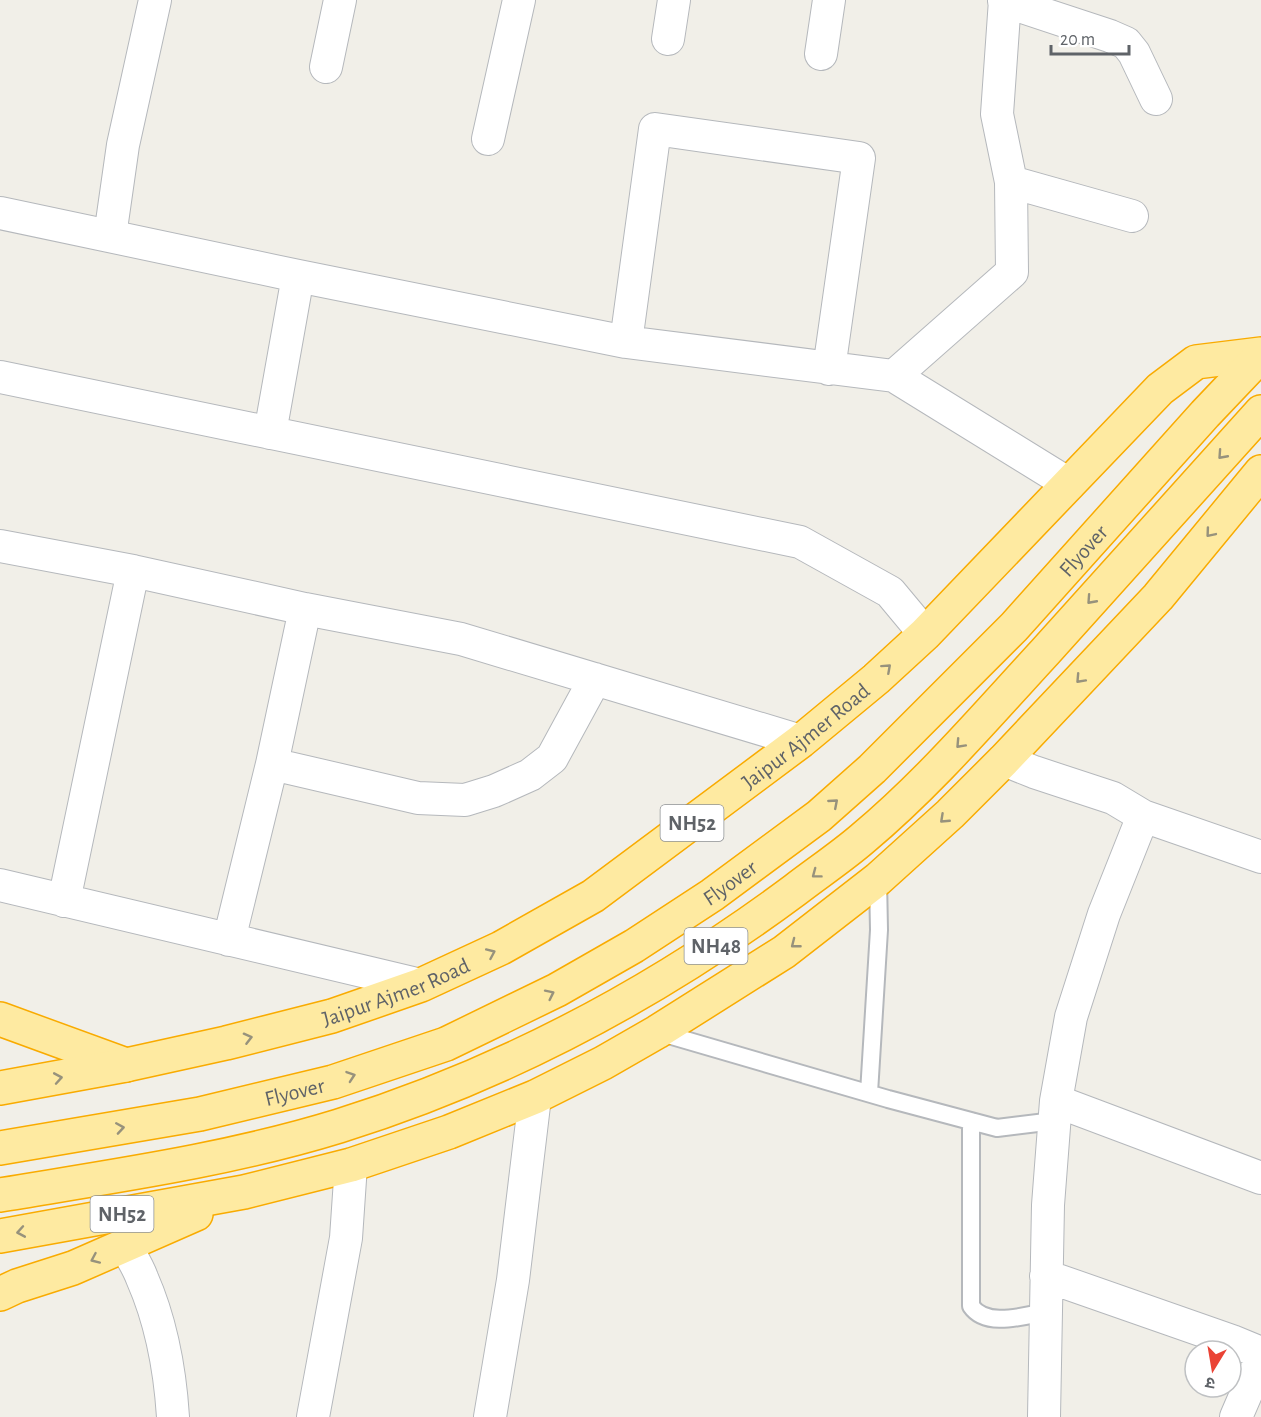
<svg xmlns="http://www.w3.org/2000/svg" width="1261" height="1417" viewBox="0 0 1261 1417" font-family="'Alegreya Sans','Noto Sans Devanagari',sans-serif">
<rect width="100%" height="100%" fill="#f1efe8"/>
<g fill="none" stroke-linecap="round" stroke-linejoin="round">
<defs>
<path id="service" d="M658,1032l230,67 109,29 57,-7
M869,1093l10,-163 -1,-51
M971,1121v185c15,22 52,10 75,6"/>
<path id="minor" d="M1004,1l106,35 16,7 8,10 22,46
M668,39l6,-39
M821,54l8,-54
M326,67l14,-67
M488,139l31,-139
M1011,182l121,34
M0,213l298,63 328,66 268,34 175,108
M110,236l13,-91 32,-145
M626,342l29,-213 204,29 -30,211
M894,376l118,-104 -1,-90 -14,-68 8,-114
M0,377l800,165 90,50 35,42
M270,433l28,-157
M0,546l133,25 172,38 156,30 340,102
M1004,760l30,12 79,26 30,18 118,41
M272,764l146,34 47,2 29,-9 36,-16 22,-17 43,-79
M0,885l421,100
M64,901l69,-330
M229,940l43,-176 33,-155
M1056,1101l205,77
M125,1245c6,11 13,22 17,33 19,43 28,92 31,139
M1046,1276l186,65 29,12
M313,1417l33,-179 5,-73
M490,1417l23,-137 22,-183
M1044,1417l4,-212 8,-104 15,-84 33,-103 39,-98
M1236,1417l25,-58"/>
<g id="trunk">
<path d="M0,1019l126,46"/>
<path id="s1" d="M0,1088l126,-23 100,-22 106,-27 89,-31 80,-37 92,-52 208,-155 75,-62 49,-45 235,-245 36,-27 65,-8"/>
<path id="s2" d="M0,1148l200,-34 133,-32 113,-38 111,-54 77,-44 78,-51 107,-79 53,-47 142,-142 191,-213 56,-59"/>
<path d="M0,1195c114,-19 229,-35 339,-69 166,-52 316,-132 456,-236 22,-17 46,-33 67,-51 67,-56 124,-123 183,-187 72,-80 144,-160 216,-240"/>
<path d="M0,1236l244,-44 107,-27 98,-33 86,-35 68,-34 54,-31 127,-80 94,-73 72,-65 54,-54 154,-163 103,-125"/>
<path d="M0,1294l17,-8 56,-18 123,-54"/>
</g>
</defs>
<use href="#service" stroke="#b5b8bc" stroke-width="20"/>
<use href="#minor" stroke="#b5b8bc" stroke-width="34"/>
<use href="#trunk" stroke="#f9ab00" stroke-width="36"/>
<use href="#service" stroke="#fff" stroke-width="16"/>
<use href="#minor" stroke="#fff" stroke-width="32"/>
<use href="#trunk" stroke="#feeaa1" stroke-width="33"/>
</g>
<defs><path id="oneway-chevron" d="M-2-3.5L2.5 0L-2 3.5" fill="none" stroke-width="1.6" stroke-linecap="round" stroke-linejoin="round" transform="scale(1.5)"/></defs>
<g stroke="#97927c">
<use href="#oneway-chevron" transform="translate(1222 455) rotate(132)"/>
<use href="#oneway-chevron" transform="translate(1210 533) rotate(130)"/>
<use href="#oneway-chevron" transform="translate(1091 600) rotate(132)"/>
<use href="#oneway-chevron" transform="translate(887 668) rotate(-42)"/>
<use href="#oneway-chevron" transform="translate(1080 679) rotate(133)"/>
<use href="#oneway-chevron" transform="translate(960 744) rotate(133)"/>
<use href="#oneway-chevron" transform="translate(834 803) rotate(-41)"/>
<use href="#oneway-chevron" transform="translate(944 819) rotate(137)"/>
<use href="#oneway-chevron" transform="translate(816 874) rotate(143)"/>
<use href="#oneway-chevron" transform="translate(795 944) rotate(142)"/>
<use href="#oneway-chevron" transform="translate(491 953) rotate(-24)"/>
<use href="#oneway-chevron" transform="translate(550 994) rotate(-26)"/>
<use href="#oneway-chevron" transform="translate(248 1038) rotate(-14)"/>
<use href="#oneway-chevron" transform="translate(351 1076) rotate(-19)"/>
<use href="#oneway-chevron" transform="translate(58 1078) rotate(-10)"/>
<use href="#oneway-chevron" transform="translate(120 1128) rotate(-9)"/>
<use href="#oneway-chevron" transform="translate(21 1232) rotate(170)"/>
<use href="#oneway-chevron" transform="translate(95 1259) rotate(156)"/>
</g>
<g text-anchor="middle" stroke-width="5" stroke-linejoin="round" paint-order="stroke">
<g fill="#fff" stroke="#8f9295" stroke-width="1.5">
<rect x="660.5" y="805" width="63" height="36" rx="4.5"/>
<rect x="684.5" y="928" width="63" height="36" rx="4.5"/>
<rect x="90.5" y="1196" width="63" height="36" rx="4.5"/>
</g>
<g font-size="21" font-weight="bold" fill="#5f6368">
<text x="692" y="830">NH52</text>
<text x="716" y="953">NH48</text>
<text x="122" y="1221">NH52</text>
</g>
<g font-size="22" fill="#5f6368" stroke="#fff">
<text dy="8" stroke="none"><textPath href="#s2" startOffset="1272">Flyover</textPath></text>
<text dy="8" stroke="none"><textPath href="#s1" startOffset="894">Jaipur Ajmer Road</textPath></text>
<text dy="8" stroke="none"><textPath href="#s2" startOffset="786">Flyover</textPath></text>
<text dy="8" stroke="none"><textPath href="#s1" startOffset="408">Jaipur Ajmer Road</textPath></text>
<text dy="8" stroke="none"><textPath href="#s2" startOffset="300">Flyover</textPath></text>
</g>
</g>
<g transform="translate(1213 1369) rotate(191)"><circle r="28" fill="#ffffff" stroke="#bfc1c3" stroke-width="1.5"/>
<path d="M0-4.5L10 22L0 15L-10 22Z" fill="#ea4335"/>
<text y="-9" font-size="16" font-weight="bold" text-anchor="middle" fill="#5f6368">उ</text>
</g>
<path d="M1051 45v9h78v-9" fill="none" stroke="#5f6368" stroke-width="3"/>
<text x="1060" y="45" font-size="18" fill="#5f6368" stroke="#ffffff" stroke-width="4.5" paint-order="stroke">20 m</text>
</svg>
